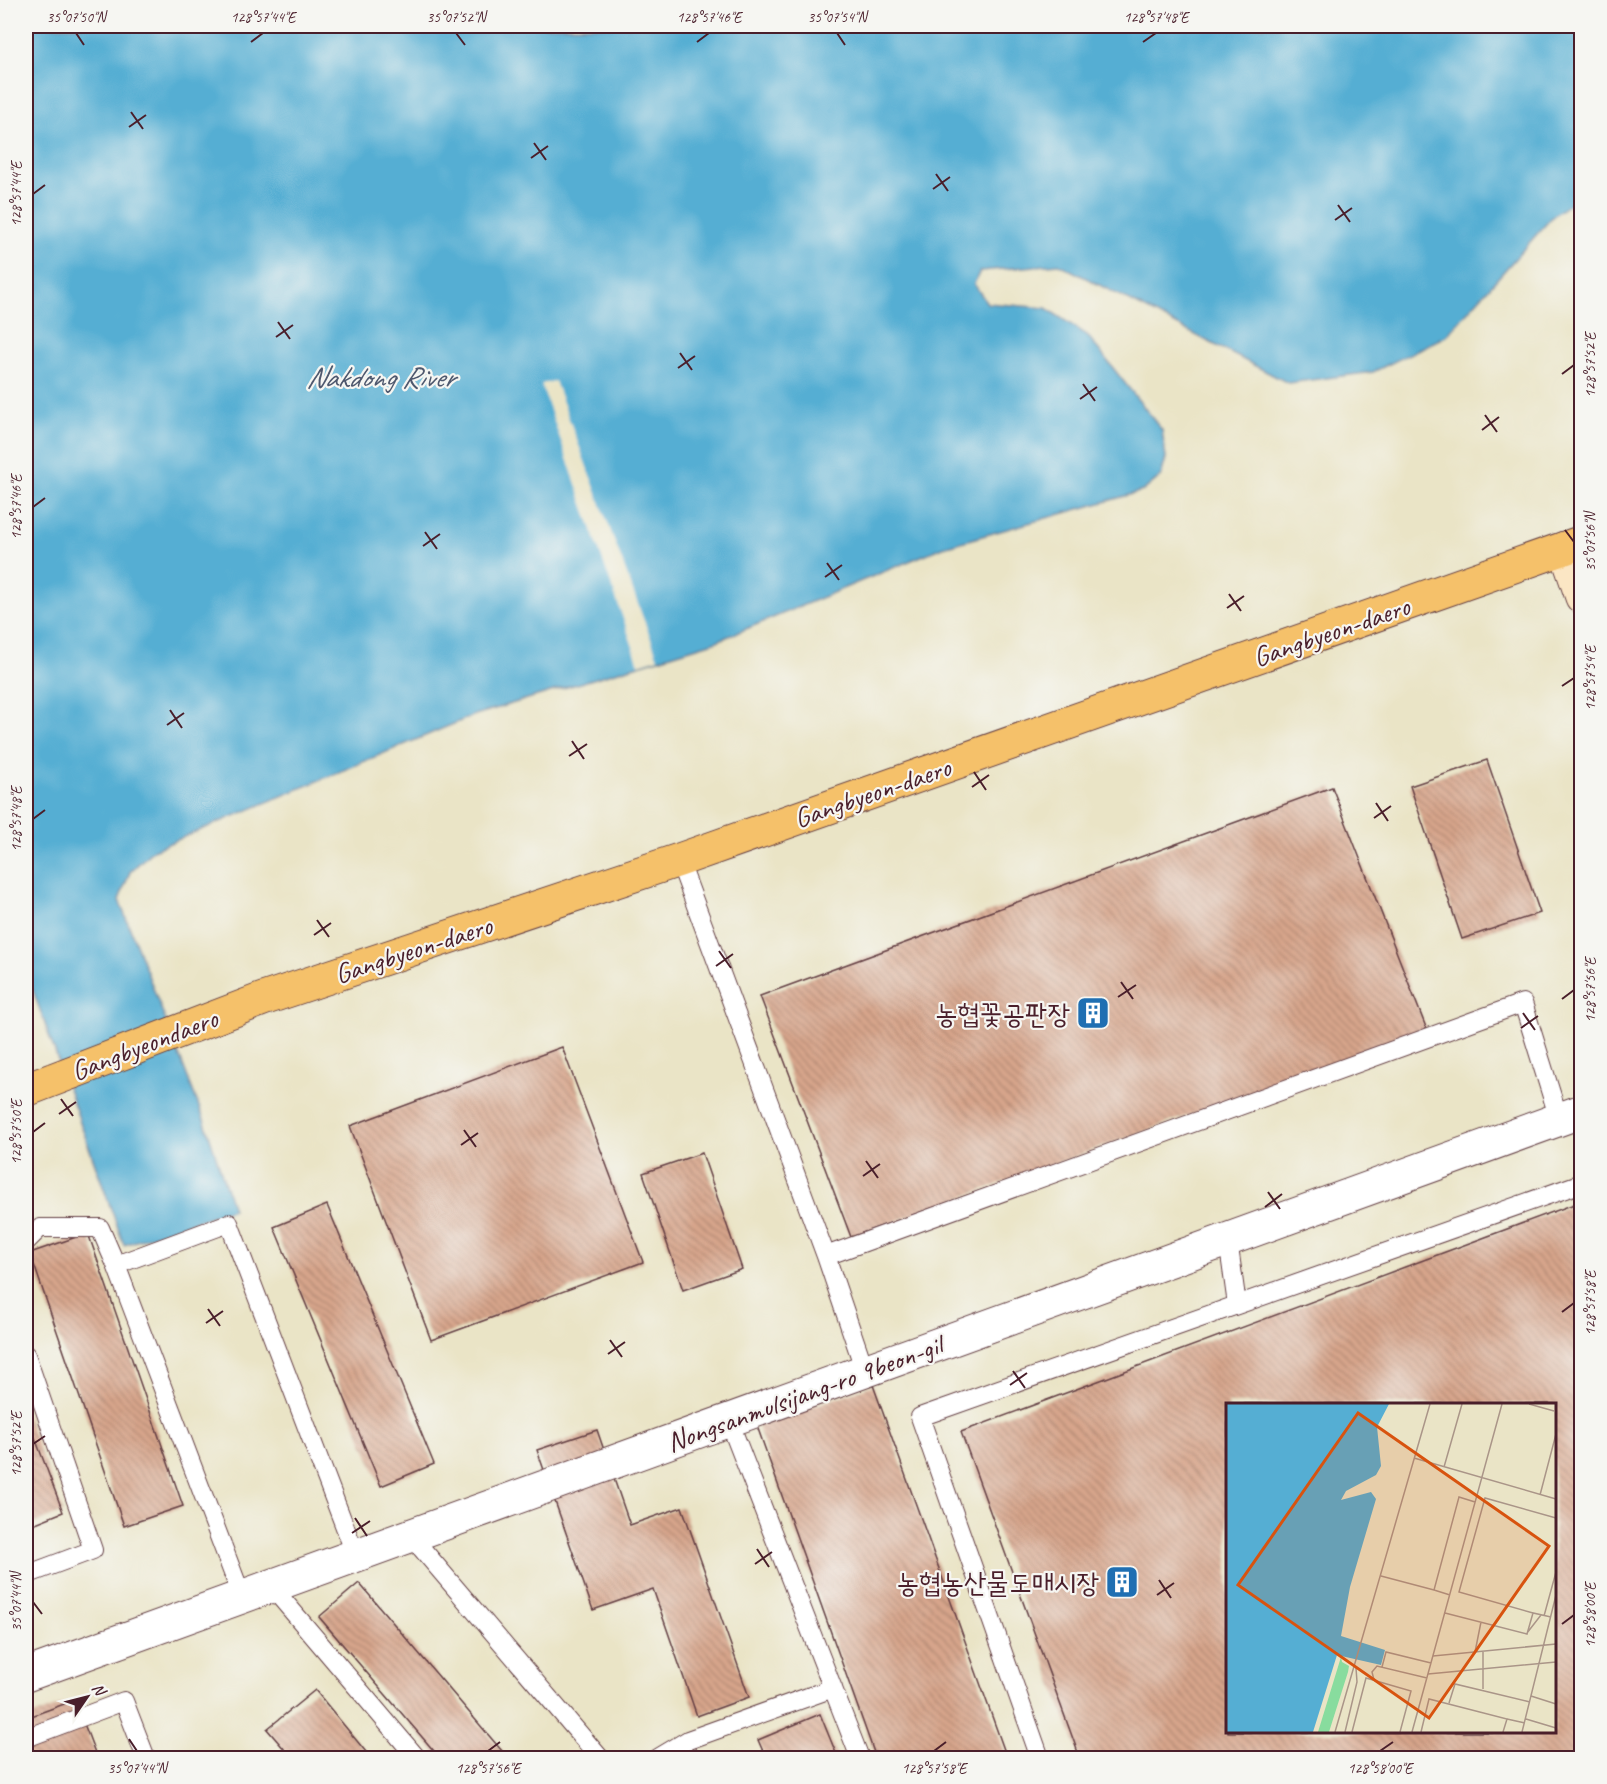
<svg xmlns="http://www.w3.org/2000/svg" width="1607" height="1784" viewBox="0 0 1607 1784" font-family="Caveat,'Poor Story',sans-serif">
<defs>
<pattern id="building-back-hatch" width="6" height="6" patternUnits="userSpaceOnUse" patternTransform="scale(1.5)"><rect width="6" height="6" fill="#d7a58b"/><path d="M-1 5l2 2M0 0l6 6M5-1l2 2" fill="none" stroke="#b08672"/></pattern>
</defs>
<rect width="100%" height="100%" fill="#f6f6f2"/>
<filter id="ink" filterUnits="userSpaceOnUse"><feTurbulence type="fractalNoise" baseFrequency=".0167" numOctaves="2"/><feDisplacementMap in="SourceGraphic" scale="12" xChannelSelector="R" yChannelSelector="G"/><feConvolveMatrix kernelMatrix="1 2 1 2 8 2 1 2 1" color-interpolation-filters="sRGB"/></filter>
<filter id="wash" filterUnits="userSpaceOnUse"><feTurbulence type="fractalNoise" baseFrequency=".008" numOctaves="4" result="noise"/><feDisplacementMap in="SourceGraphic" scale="24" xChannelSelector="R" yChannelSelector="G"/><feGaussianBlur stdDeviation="1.35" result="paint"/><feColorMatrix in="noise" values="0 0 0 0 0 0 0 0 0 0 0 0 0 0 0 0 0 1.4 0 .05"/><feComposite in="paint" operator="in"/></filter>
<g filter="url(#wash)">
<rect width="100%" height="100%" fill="#eae4c6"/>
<path fill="#55aed3" stroke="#50667f" stroke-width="1.5" d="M26,26h1555v169l-27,20 -108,121 -73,36 -85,11 -229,-119 -79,7 -6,13 13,19 59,5 41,27 75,95 4,28 -5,18 -18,15 -200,56 -226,94 -242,74 -322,135 -23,22 -11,28 86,222 28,87 -109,36 -98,-274z"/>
<path fill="#eae4c6" d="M555,381l103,277 -19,6 -98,-280z"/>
<g id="blocks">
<path fill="url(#building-back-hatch)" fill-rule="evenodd" d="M1487,760l53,153 -78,26 -52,-153z
M1332,787l95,243 -576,207 -91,-241z
M562,1047l81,215 -212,78 -81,-214z
M702,1153l40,116 -59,21 -40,-117z
M1577,1203l5,12v543h-502l-119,-326zM1228,1404h326v328h-326z
M327,1205l107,259 -53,22 -107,-259z
M88,1233l95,273 -59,20 -94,-273z
M873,1385l134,373h-131l-119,-332z
M26,1414l37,98 -37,15z
M597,1430l33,95 52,-18 67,190 -52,19 -44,-127 -60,21 -56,-160z
M359,1583l149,175h-68l-121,-141z
M315,1690l56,68h-79l-25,-29z
M75,1700l22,58h-71v-40z
M820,1714l18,44h-72l-8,-18z"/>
</g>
</g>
<g filter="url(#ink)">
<use href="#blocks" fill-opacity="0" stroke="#623d42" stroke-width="1.5"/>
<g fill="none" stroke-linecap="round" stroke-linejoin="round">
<defs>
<path id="lane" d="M679,860l147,396
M1228,1240l9,65
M26,1242l14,-14h60l16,37 126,332
M116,1265l113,-42 127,333
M26,1355l67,195 -67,25
M865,1371l-39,-115 697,-253 36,116
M729,1421l131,337
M411,1536l189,222
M271,1586l146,172
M26,1738l98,-37 22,57
M658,1758l30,-18 145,-52
M1040,1758l-120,-341 662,-234"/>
<path id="street" d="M26,1675l1556,-564"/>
<path id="secondary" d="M1565,548l17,49"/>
<path id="primary" d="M26,1090l237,-91 416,-139 903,-318"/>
</defs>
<use href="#lane" stroke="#623d42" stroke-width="20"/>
<use href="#street" stroke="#623d42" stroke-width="35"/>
<use href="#secondary" stroke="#623d42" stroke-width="35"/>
<use href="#primary" stroke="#623d42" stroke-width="35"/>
<use href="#lane" stroke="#fff" stroke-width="18"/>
<use href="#street" stroke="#fff" stroke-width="33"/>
<use href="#secondary" stroke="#fbe6c4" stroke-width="33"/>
<use href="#primary" stroke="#f5c16b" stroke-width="33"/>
</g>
</g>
<path fill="none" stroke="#4a1f2b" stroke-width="2" d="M76,33l8,12M456,33l9,12M837,33l8,12M251,42l12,-9M697,42l12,-9M1143,42l13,-9M131,112l12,17M129,127l17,-12M534,143l12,17M531,158l17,-12M936,174l12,17M933,189l17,-12M33,194l12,-9M1338,205l12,17M1335,220l17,-12M278,322l12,17M276,337l17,-12M680,353l12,17M678,368l17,-12M1562,374l12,-9M1083,384l12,17M1080,399l17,-12M1485,415l12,17M1482,430l17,-13M33,507l12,-9M1565,530l9,12M425,532l12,17M423,546l17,-12M827,563l12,17M825,577l17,-12M1229,594l12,17M1227,608l17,-12M1562,686l12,-8M170,710l12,18M167,725l17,-12M572,741l12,18M569,756l18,-12M974,772l12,18M972,787l17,-12M1376,803l12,18M1374,818l17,-12M33,819l12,-9M317,920l12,17M314,935l17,-12M719,951l12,17M716,966l17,-12M1121,982l12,17M1118,997l18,-12M1562,999l12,-9M1523,1013l12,17M1521,1028l17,-12M61,1099l12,17M59,1114l17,-12M464,1130l12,17M33,1132l12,-9M461,1145l17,-12M866,1161l12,17M863,1176l17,-12M1268,1192l12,17M1265,1207l17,-13M208,1309l12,17M1562,1312l12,-9M206,1323l17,-12M610,1340l12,17M608,1354l17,-12M1013,1371l12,17M1010,1385l17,-12M33,1444l12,-8M355,1518l12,18M352,1533l18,-12M757,1549l12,18M755,1564l17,-12M1159,1580l12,18M1157,1595l17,-12M33,1602l9,12M1562,1624l12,-9M129,1739l8,12M488,1751l12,-9M934,1751l12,-9M1380,1751l13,-9"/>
<defs>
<symbol id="building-square" viewBox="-11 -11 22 22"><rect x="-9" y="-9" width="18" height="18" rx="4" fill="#1f6fb2" stroke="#f6f6f2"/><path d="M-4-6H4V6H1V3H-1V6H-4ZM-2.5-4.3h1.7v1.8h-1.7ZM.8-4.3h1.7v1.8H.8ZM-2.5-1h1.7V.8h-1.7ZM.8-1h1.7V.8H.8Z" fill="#fff"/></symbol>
</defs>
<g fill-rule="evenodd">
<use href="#building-square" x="1074" y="994" width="38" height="38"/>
<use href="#building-square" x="1103" y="1563" width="38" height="38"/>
</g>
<g text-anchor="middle" stroke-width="4.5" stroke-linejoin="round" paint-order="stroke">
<g font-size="28" fill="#4a1f2b" stroke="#f6f6f2">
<text transform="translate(1331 631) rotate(-19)" y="10">Gangbyeon-daero</text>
<text transform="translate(872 792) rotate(-19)" y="10">Gangbyeon-daero</text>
<text transform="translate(413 949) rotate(-18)" y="10">Gangbyeon-daero</text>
<text transform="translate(144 1044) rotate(-21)" y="10">Gangbyeondaero</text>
<text transform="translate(804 1393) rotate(-20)" y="10">Nongsanmulsijang-ro 9beon-gil</text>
</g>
<g font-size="28" fill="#4a1f2b" stroke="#f6f6f2" text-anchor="end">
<text x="1070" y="1023">농협꽃공판장</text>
<text x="1099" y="1592">농협농산물도매시장</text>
</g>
<g font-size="30" font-style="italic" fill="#4e586e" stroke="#f6f6f2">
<text x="380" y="387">Nakdong River</text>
</g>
</g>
<g transform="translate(1226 1403)">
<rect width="330" height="330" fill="#eae4c6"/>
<path d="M115,254l1,5 7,4 -1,6 -19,60h-11z" fill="#88dc9e"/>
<path d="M0,1h163l-12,23 4,39 -5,9 -30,16 -5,9 30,-8 5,7 -26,88 -9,49 44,14 -4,15 -44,-10 -24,77h-87z" fill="#55aed3"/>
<path fill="none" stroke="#aa9588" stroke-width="1.5" d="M303,1l25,7M188,55l142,41M218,64l18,-63M314,92l16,-61M155,173l53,14M224,192l-16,-5 25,-93 16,5M219,210l82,21 6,-21 18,4M307,210l-74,-21 26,-94 71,20M318,213l12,-44M301,230l14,-18M257,248v38M249,249l6,-30M207,253l123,-12M156,264l4,-15 45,11M202,271l128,-12M148,277l-2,-8 5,-6 50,12M305,293l25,8M223,300l6,-19 75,18M281,316l18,4M300,316l30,9M109,329l95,-328M119,329l12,-50 -1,-14M126,329l14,-54 45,13 -11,41M186,329l90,-328M195,329l8,-33 78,20 -4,13M296,329l34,-137"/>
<path fill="#d8530f" fill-opacity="0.15" stroke="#d8530f" stroke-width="3" d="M132,10l191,133 -120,172 -191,-133z"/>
<rect width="330" height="330" fill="none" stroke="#4a1f2b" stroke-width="3"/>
</g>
<rect width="1607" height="1784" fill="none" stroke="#f6f6f2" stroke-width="66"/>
<g transform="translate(87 1697) rotate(55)" stroke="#f6f6f2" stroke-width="4.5" paint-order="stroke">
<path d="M0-4.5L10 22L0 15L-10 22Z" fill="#4a1f2b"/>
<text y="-9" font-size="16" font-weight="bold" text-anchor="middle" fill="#4a1f2b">N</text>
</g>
<rect x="33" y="33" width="1541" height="1718" fill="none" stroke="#4a1f2b" stroke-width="2"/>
<g font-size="15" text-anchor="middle" fill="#4a1f2b">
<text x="76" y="22">35°07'50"N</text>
<text x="263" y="22">128°57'44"E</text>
<text x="456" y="22">35°07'52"N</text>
<text x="709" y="22">128°57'46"E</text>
<text x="837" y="22">35°07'54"N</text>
<text x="1156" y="22">128°57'48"E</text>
<text transform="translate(16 194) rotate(-90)" y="5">128°57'44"E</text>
<text transform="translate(1590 365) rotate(-90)" y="5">128°57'52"E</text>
<text transform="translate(16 507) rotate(-90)" y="5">128°57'46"E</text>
<text transform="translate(1590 542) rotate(-90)" y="5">35°07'56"N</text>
<text transform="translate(1590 678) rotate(-90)" y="5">128°57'54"E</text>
<text transform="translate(16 819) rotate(-90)" y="5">128°57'48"E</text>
<text transform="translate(1590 990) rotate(-90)" y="5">128°57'56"E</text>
<text transform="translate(16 1132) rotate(-90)" y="5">128°57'50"E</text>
<text transform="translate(1590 1303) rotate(-90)" y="5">128°57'58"E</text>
<text transform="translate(16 1444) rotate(-90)" y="5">128°57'52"E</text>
<text transform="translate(16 1602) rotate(-90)" y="5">35°07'44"N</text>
<text transform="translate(1590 1615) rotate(-90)" y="5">128°58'00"E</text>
<text x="137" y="1773">35°07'44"N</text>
<text x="488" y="1773">128°57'56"E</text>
<text x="934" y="1773">128°57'58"E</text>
<text x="1380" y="1773">128°58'00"E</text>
</g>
</svg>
